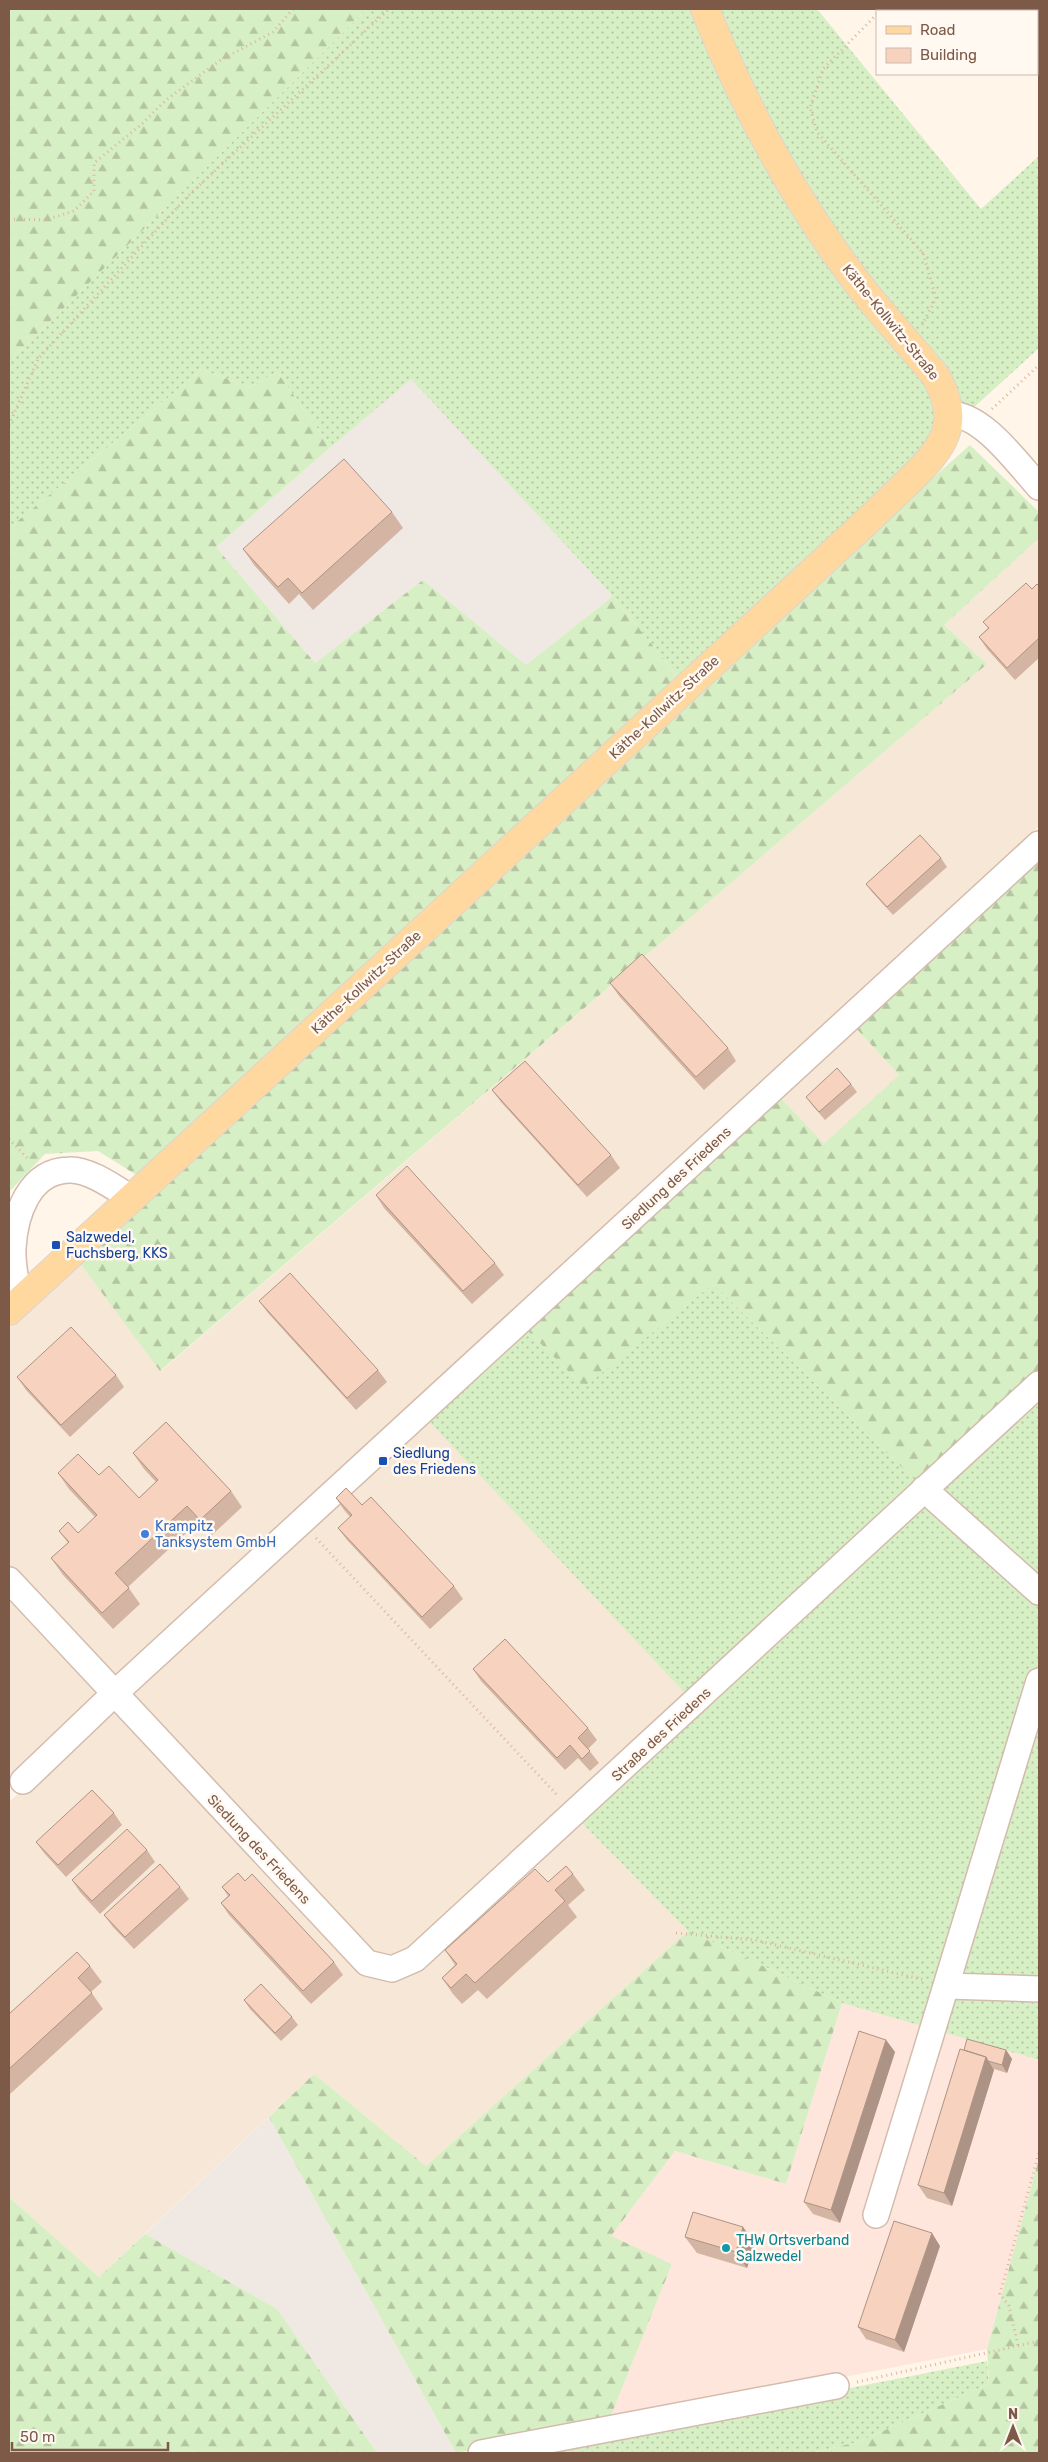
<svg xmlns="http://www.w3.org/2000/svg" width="1048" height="2462" viewBox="0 0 1048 2462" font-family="Rubik,sans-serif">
<defs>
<pattern id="grass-dots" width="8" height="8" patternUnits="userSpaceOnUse" patternTransform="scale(1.25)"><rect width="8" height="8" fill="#d7efc5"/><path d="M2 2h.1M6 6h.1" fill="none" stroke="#b4c5a2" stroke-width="1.8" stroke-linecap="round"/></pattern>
<pattern id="forest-firs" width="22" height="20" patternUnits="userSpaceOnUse" patternTransform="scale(1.25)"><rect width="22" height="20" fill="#d7efc5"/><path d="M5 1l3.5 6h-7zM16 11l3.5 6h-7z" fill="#b4c5a2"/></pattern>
</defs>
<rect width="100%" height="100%" fill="#fff5e9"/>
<path fill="#f7e7d7" d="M1039,538v288l-200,184 60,65 -75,70 -45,-49 -78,614 -122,110 109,111 -262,235 -112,-92 -215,203 -90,-80v-395l15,-13 -15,-17v-444l70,-66 82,109 826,-707 -43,-39z"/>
<path fill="#ffe6dd" d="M842,2003l197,57v98l-52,191 -379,74 64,-159 -62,-27 65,-86 111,33z"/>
<path fill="#f0e8e2" d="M411,378l202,218 -87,69 -103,-85 -108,83 -99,-116z
M269,2117l187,336h-79l-100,-144 -132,-75z"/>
<path fill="url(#grass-dots)" d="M367,9h450l164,200 58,-53v192l-361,329 -65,-81 -202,-217 -80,68 -54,-75 -26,15 -49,-17 -193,158v-166z
M713,1284l211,205 115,-105v676l-197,-57 -154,-72 -109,-111 122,-110 -277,-294 99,-90 61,61z
M987,2361l2,23 -131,58 -47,11h-288z"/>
<path fill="url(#forest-firs)" d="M9,9h358l-358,353z
M202,370l49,17 26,-15 54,75 -115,100 99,116 108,-83 103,85 87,-69 65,81 -540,499 -40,-25 -53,3 -36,38v-664z
M970,445l69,67v26l-95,87 43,39 -827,707 -81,-109 779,-718z
M1039,853v531l-115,105 -211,-205 -129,103 -61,-61 256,-230 45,48 75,-69 -45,-49z
M688,1931l154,72 -56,181 -111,-33 -64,85 61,28 -64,159 -152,30 -187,-336 45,-43 112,92z
M1039,2158v295h-228l47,-11 131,-58 -2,-35z
M9,2197l90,80 46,-43 132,75 100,144h-368z"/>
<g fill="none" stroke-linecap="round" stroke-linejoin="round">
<defs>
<path id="minor" d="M949,414c34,0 68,49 90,73
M19,1302c-2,-17 -7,-37 -6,-54 2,-34 16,-77 56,-78 20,-1 46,18 62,28
M924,1489l115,103
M9,1580l358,383 25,6 23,-10 624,-575
M23,1781l91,-87 925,-850
M948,1986l91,3
M876,2215l163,-534
M481,2453l355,-67"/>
<path id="major" d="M9,1311l854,-786c15,-14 30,-29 45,-43 36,-35 55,-59 27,-107 -24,-29 -49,-56 -72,-85 -66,-85 -118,-181 -158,-281"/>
</defs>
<use href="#minor" stroke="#d3bcad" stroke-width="28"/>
<use href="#major" stroke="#ddd4cf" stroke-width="30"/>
<path stroke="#ddb59f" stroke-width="3" stroke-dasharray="1 4" stroke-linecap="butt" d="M879,11l3,-2
M985,11l1,-2
M877,14l-54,55 -13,39 7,24 106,121 13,45 -14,27
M9,219l36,1 29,-9 20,-20v-28l49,-40 23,-23 53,-39 54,-29 20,-23
M992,409l47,-44
M9,425l29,-66 151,-164 200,-186
M9,1139l20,21
M316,1538l242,258
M676,1933l79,7 170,40
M1018,2345l-9,-39 -9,-12 39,-142
M857,2382l182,-41"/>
<use href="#minor" stroke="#fff" stroke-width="25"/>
<use href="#major" stroke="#ffd8a0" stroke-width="28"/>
</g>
<path fill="#d4b5a3" d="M392,512l11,16 -90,82 -14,-16 -10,10 -35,-39 -11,-16z
M1039,586v72l-24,22 -28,-31 -8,-12 9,-9 -5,-6 49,-33z
M941,858l6,9 -54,48 -21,-23 -6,-8z
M610,983l118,65 8,13 -32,29 -85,-94z
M851,1084l6,8 -32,28 -13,-15 -6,-8z
M492,1090l119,65 9,13 -33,29 -86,-95z
M376,1195l119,68 9,12 -32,29 -88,-96z
M259,1301l119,69 9,12 -31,28 -88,-97z
M116,1375l8,12 -54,50 -44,-47 -9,-13z
M133,1453l98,38 11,16 -31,29 -13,-14 -70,65 12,17 -27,25 -50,-54 -12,-17 17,-15 -9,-12 19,2 17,-16 -26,-28 -11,-16 41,2 40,23 17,-16 -12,-13z
M336,1498l26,7 92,81 9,13 -33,30 -83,-89 -9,-12 12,-11 -6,-7z
M473,1669l115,59 9,12 -9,9 11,14 -9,8 -12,-13 -13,12 -84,-89z
M114,1813l8,12 -56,52 -21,-23 -9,-12z
M147,1850l8,12 -55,52 -20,-22 -8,-12z
M573,1874l12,16 -17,15 9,12 -90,82 -9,-9 -16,14 -9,-10 -11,-16 13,-13 -10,-15 103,-68z
M245,1881l89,81 9,13 -32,29 -82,-89 -8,-12 7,-7 -6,-9z
M180,1887l9,12 -55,50 -21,-22 -9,-12z
M90,1966l12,16 -11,10 12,17 -94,86v-81z
M244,2000l48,17 6,8 -17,16 -31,-32z
M886,2040l9,12 -55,171 -27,-9 -9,-12z
M964,2050h42l6,9 -5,14 -13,-4 -42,137 -25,-8 -9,-13z
M685,2237l70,6 -8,25 -50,-15z
M940,2246l-36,106 -38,-13 -8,-12z"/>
<path fill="#ad9385" d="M886,2040l9,12 -55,171 -9,-13z
M1006,2050l6,9 -5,14 -5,-8z
M986,2057l8,13 -42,136 -8,-13z
M743,2227l12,16 -8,25 -11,-16z
M932,2233l8,13 -36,106 -9,-12z"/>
<path fill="#f7d2be" stroke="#ad9385" d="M344,459l48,53 -90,81 -14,-15 -10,9 -35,-38z
M1026,583l6,6 5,-5 2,2v52l-32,30 -28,-31 10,-9 -6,-6z
M920,835l21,23 -54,49 -21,-23z
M642,954l86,94 -32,29 -86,-94z
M525,1061l86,94 -33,30 -86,-95z
M837,1068l14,16 -32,28 -13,-15z
M407,1166l88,97 -32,28 -87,-96z
M290,1273l88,97 -31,28 -88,-97z
M71,1327l45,48 -55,50 -44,-48z
M166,1422l65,69 -31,29 -13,-14 -72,67 14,15 -27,25 -51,-55 18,-16 -10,-11 9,-9 10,11 19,-18 -39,-42 20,-19 21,21 10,-9 30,32 19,-18 -25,-27z
M346,1488l16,17 9,-8 83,89 -32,31 -84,-89 14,-13 -16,-17z
M505,1639l83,89 -10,10 12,13 -8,8 -12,-14 -13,13 -84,-89z
M92,1790l22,23 -56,52 -22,-23z
M127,1829l20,21 -55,51 -20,-21z
M160,1864l20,23 -55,50 -21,-22z
M566,1866l7,8 -18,16 10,11 -90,82 -9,-9 -15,14 -9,-10 15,-14 -12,-14 90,-81 13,13z
M238,1873l7,8 7,-7 82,88 -31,29 -82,-88 9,-8 -8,-8z
M77,1952l13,14 -12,12 14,15 -83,76v-55z
M261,1984l31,33 -17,16 -31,-33z
M859,2031l27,9 -55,170 -27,-8z
M967,2039l39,11 -4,15 -14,-4 -2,-4 -22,-7z
M960,2049l26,8 -42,136 -26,-8z
M693,2212l50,15 -7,25 -51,-15z
M894,2221l38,12 -37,107 -37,-13z"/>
<g fill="#1a4fb4" stroke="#fff9f2" stroke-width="2">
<rect x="51" y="1240" width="10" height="10" rx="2.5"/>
<rect x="378" y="1456" width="10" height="10" rx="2.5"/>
</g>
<circle fill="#3f7fe0" stroke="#fff9f2" stroke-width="2" cx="145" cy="1534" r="5"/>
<circle fill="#0f9aa8" stroke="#fff9f2" stroke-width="2" cx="726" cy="2248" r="5"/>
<g text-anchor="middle" stroke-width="5" stroke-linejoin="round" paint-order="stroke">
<g font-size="14" fill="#7d5948" stroke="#fff9f2">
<text transform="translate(891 322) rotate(51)" y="5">Käthe-Kollwitz-Straße</text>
<text transform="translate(664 707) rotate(-43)" y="5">Käthe-Kollwitz-Straße</text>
<text transform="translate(366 982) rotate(-43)" y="5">Käthe-Kollwitz-Straße</text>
<text transform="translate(676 1178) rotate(-43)" y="5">Siedlung des Friedens</text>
<text transform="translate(661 1734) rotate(-43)" y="5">Straße des Friedens</text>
<text transform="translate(259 1849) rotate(47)" y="5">Siedlung des Friedens</text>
</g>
<g font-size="14" fill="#164399" stroke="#fff9f2" text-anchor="start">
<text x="66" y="1242">Salzwedel,<tspan x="66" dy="16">Fuchsberg, KKS</tspan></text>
<text x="393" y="1458">Siedlung<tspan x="393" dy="16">des Friedens</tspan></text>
</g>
<g font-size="14" fill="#366cbe" stroke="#fff9f2" text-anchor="start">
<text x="155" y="1531">Krampitz<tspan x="155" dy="16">Tanksystem GmbH</tspan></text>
</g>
<g font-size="14" fill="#0d838f" stroke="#fff9f2" text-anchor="start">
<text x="736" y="2245">THW Ortsverband<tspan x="736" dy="16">Salzwedel</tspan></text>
</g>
</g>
<rect width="1048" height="2462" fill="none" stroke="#7d5948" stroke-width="20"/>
<rect x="876" y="10" width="162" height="65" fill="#fff9f2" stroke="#cbb9ae"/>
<rect x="886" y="26" width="25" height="8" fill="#ffd8a0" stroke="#cbb9ae"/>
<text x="920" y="35" font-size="15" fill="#7d5948">Road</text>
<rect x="886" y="48" width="25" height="15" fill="#f7d2be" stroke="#cbb9ae"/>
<text x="920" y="60" font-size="15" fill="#7d5948">Building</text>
<g transform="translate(1013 2427)" stroke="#fff9f2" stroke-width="4" paint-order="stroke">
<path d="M0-4L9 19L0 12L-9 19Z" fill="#7d5948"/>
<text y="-8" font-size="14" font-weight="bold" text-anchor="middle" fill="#7d5948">N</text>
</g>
<path d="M12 2442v8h156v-8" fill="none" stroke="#7d5948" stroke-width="2.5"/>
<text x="20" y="2442" font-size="15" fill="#7d5948" stroke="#fff9f2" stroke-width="4" paint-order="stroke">50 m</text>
</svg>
